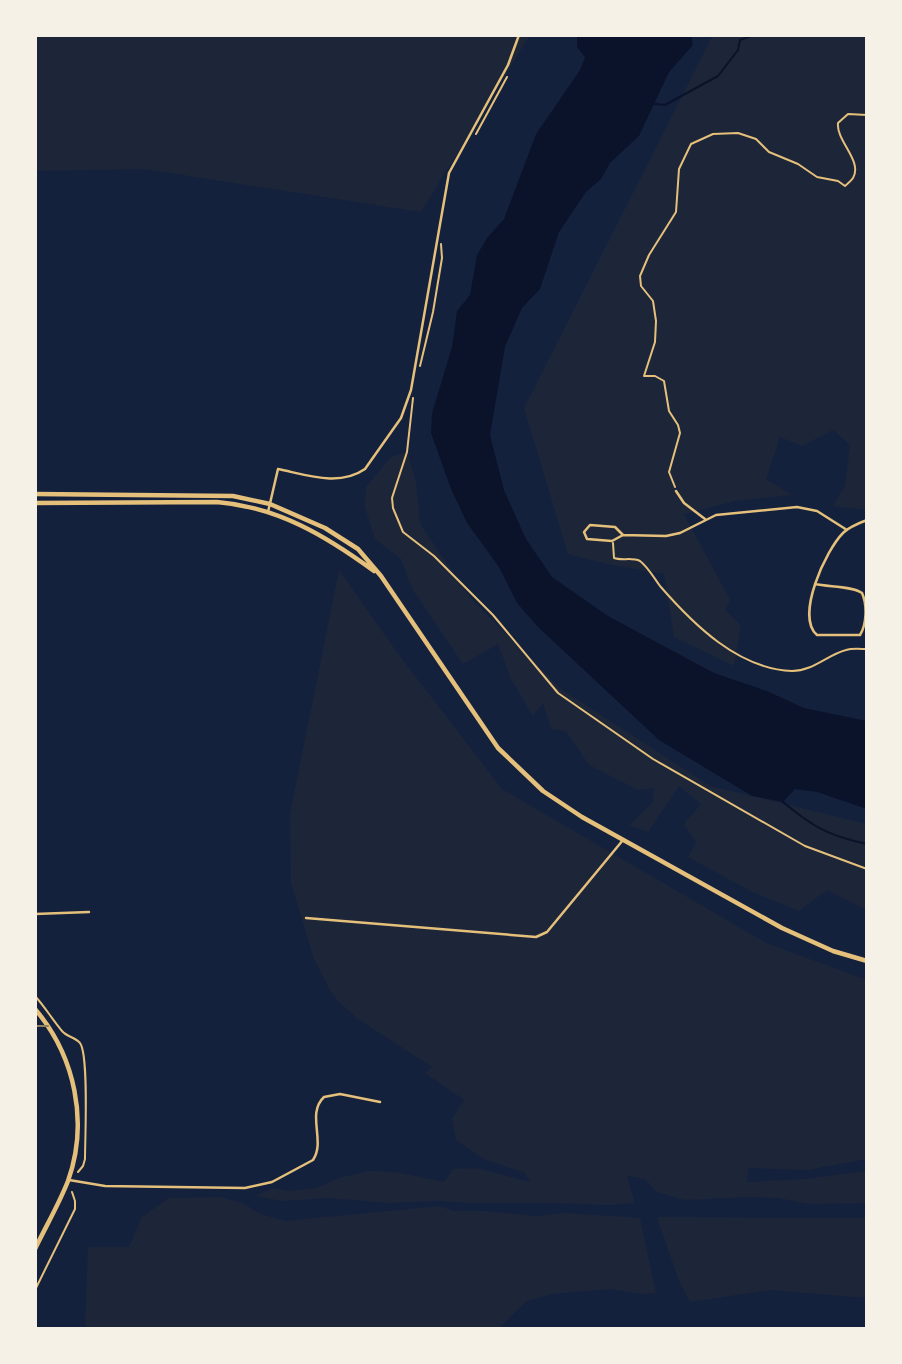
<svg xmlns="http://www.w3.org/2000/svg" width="902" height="1364" viewBox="0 0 902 1364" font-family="'Space Grotesk',sans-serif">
<rect width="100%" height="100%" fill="#14213d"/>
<path fill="#1d2539" d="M35,35h495l-109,177 -277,-43 -109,2z
M713,35h154v475l-34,-4 12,-20 5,-41 -17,-15 -31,16 -22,-9 -14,42 26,16 -57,6 -51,13 46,86 -5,10 16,15 -7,41 -60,-29 -10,-63 -52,-9 -44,-11 -44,-146z
M407,452l9,30 4,42 52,76 89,89 149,97 157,38v86l-40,-20 -28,21 -47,-19 -64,-35 8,-15 -12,-18 17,-20 -22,-18 -31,46 -19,-7 24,-23 1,-14 -16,2 -49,-25 -23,-34 -15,-2 -8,-26 -10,13 -22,-37 -13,-35 -35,20 -50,-74 -12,-31 -26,-20 -10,-32 1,-20 25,-30z
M339,570l60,85 103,134 264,154 101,37v179l-60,11 -58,-2 -2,14 59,-3 61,-8v32l-58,1 -31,-6 -29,-1 -65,3 -27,-8 -12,-13 -18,-3 8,27 -25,2 -56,-2h-85l-29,-2 -53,2 -58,-5 -47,3 -27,-5 18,-8 15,3 29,-3 22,-10 30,-7 26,1 49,10 9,-13 23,-1 54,14 -5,-9 -41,-14 -28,-19 -4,-21 12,-19 -39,-27 7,-6 -74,-48 -20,-18 -8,-11 -16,-31 -23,-76 -1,-69z
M220,1197l23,6 15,10 27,8 154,-15 15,5h31l51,5 29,-3 75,5 16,75 -16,1 -29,-5 -59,5 -25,7 -29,28h-413l3,-82h41l13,-30 27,-19z
M657,1217l210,1v80l-96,-8 -81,12 -12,-24z"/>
<path fill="#0b132b" d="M577,35h114l2,10 -24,27 -30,64 -29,27 -9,16 -15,13 -27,40 -19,57 -18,19 -17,39 -15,88 14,55 22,49 26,38 56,39 106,57 53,18 37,17 63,13v88l-50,-17 -22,-3 -12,13 -31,-6 -93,-56 -121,-113 -21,-24 -18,-36 -32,-44 -16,-34 -20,-56 1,-20 20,-66 5,-36 13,-16 7,-40 10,-17 17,-19 32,-85 44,-64 5,-13 -8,-10z"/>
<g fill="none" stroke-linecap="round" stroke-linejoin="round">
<path stroke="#0b132b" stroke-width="2" d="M655,104l10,1 53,-29 20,-26 2,-10 14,-5
M783,802c30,25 46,34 84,42"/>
<path stroke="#e5c07b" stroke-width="2" d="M476,134l31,-57
M420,366l13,-54 9,-54 -1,-14
M413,398l-6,54 -15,46 1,10 10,24 31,24 59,59 65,78 95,66 152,87 62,23
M675,487l-6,-15 11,-39 -2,-8 -9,-14 -5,-30 -9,-5h-11l11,-34 1,-21 -3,-20 -12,-15 -1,-10 9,-21 27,-43 3,-43 12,-25 22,-10 25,-1 18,6 13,13 29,12 19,13 21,4 7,5c3,-3 6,-5 8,-8 10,-17 -17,-37 -15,-55l10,-9 19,1
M613,543l1,15c8,3 18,-1 26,3 8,6 14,17 20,25 33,38 78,83 132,85 21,0 35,-16 54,-21 6,-2 14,-1 21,-1
M35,996c10,11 17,23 27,35 5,6 13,6 18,12 9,12 5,96 5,116l-2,7 -5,6
M35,1290l40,-81v-8l-3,-9"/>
<path stroke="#e5c07b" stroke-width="2.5" d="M676,491l8,12 21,16
M268,512l10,-43c29,6 61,18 87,0l36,-51 10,-28 38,-217 59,-108 11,-30
M623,535l-8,-8 -25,-2 -6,7 3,7 25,2 11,-6 43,1 14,-3 36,-18 81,-8 20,4 30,19
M815,584c14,3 37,2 47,9 5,11 5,31 -2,42h-43c-22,-19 9,-85 26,-102 6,-6 16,-10 24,-13
M35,914l54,-2
M306,918l230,19 11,-5 76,-92
M69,1180l36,6 140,2 27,-6 41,-22c13,-19 -7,-46 11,-63l16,-3 40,8"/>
<path stroke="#e5c07b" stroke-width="4.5" d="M35,494l198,2 37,8 55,24 33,21 23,27 117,172 45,43 39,26 200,111 51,23 34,10
M35,503l182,-1c61,5 109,34 157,69
M35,1009c40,47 54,113 33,172 -9,23 -22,45 -33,68"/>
<path stroke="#918062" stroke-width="2" d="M35,1026h13"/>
</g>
<rect width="902" height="1364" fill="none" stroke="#f6f1e7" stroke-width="74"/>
</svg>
